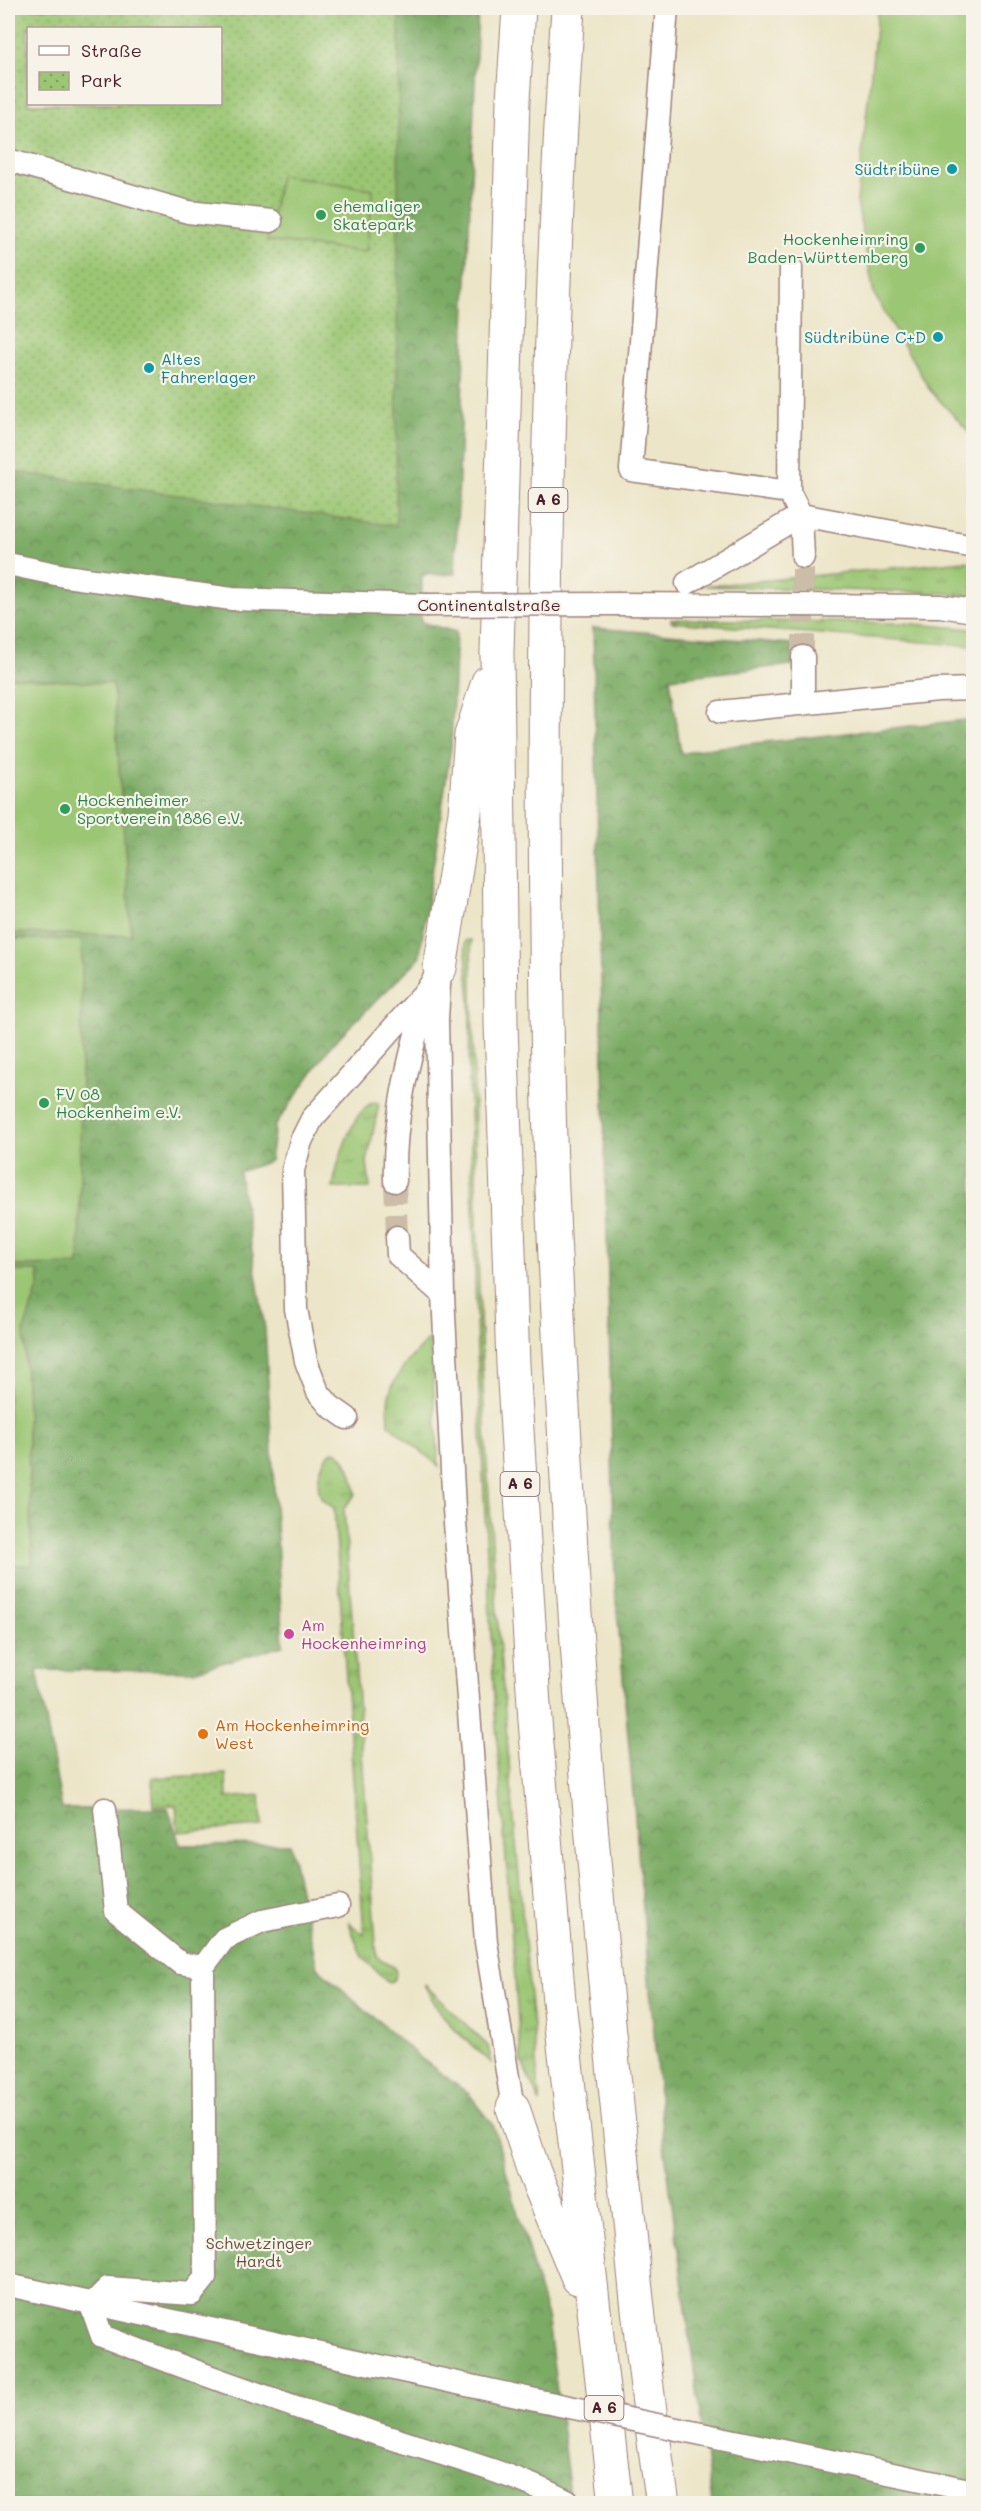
<svg xmlns="http://www.w3.org/2000/svg" width="981" height="2511" viewBox="0 0 981 2511" font-family="Mali,sans-serif">
<defs>
<pattern id="grass-tufts" width="24" height="20" patternUnits="userSpaceOnUse" patternTransform="scale(1.5)"><rect width="24" height="20" fill="#9bc673"/><path d="M3 7l-1-3M5 7V3M7 7l1-3M15 17l-1-3M17 17v-4M19 17l1-3" fill="none" stroke="#80a05f"/></pattern>
<pattern id="forest-crowns" width="20" height="18" patternUnits="userSpaceOnUse" patternTransform="scale(1.5)"><rect width="20" height="18" fill="#7cab65"/><path d="M2 6a3 3 0 1 1 6 0M12 15a3 3 0 1 1 6 0" fill="none" stroke="#688b53"/></pattern>
<pattern id="park-dots" width="8" height="8" patternUnits="userSpaceOnUse" patternTransform="scale(1.5)"><rect width="8" height="8" fill="#9bc673"/><path d="M2 2h.1M6 6h.1" fill="none" stroke="#80a05f" stroke-width="1.8" stroke-linecap="round"/></pattern>
</defs>
<rect width="100%" height="100%" fill="#f7f3e8"/>
<filter id="ink" filterUnits="userSpaceOnUse"><feTurbulence type="fractalNoise" baseFrequency=".0167" numOctaves="2"/><feDisplacementMap in="SourceGraphic" scale="12" xChannelSelector="R" yChannelSelector="G"/><feConvolveMatrix kernelMatrix="1 2 1 2 8 2 1 2 1" color-interpolation-filters="sRGB"/></filter>
<filter id="wash" filterUnits="userSpaceOnUse"><feTurbulence type="fractalNoise" baseFrequency=".008" numOctaves="4" result="noise"/><feDisplacementMap in="SourceGraphic" scale="24" xChannelSelector="R" yChannelSelector="G"/><feGaussianBlur stdDeviation="1.35" result="paint"/><feColorMatrix in="noise" values="0 0 0 0 0 0 0 0 0 0 0 0 0 0 0 0 0 1.4 0 .05"/><feComposite in="paint" operator="in"/></filter>
<g filter="url(#wash)">
<rect width="100%" height="100%" fill="#ece5c8"/>
<path fill="url(#grass-tufts)" stroke="#72724f" stroke-width="1.5" d="M965,561l8,2v34l-31,-4 -237,-7z
M671,619l231,4 71,6v17l-302,-24z
M471,940c4,186 6,371 18,556 13,203 32,405 51,607l-19,-43 -27,-361 -17,-351 -8,-271 1,-75 -5,-61z
M375,1102l4,2 -12,58 3,26h-37c3,-22 19,-80 42,-86z
M430,1337l9,129 -50,-41c0,-9 -2,-20 0,-29 5,-22 26,-43 41,-59z
M335,1451c15,7 18,29 21,43l-12,14 33,449 15,9 4,5 -1,8 -7,4 -27,-28 -12,-32 15,11 -30,-426c-4,-3 -9,-5 -12,-9 -8,-14 -2,-42 13,-48z
M424,1984l64,62 4,17c-32,-28 -49,-40 -68,-79z"/>
<path fill="url(#forest-crowns)" stroke="#636548" stroke-width="1.5" fill-rule="evenodd" d="M8,8h470l-23,566 -33,1 -1,47 35,10 -5,116 -32,211 -87,85 -57,82 -5,35 -31,11 26,157 18,317 -90,25 -156,-1 25,139 106,-1 12,37 110,-1 27,123 101,89 51,38 24,30 55,197 23,182h-563v-938l24,-1 -8,-234 15,-45 -1,-14h-30v-5l71,-1 3,-324 -74,-2v-6l123,2 -18,-251 -105,-7zM28,28h192v76h-192z
M593,628l199,16 1,21 -123,13 11,76 22,-5 270,-30v1784h-261l-50,-373 -47,-545z"/>
<path fill="url(#park-dots)" stroke="#72724f" stroke-width="1.5" fill-rule="evenodd" d="M8,8h391l-3,518 -388,-55zM28,28h192v76h-192z
M226,1774l1,24 33,-3 2,31 -84,6 -2,-27 -22,1 -2,-28z"/>
<path fill="#9bc673" stroke="#72724f" stroke-width="1.5" d="M878,8h95v428l-43,-46 -56,-96 -17,-92z
M280,175l93,14 -7,63 -99,-11z
M8,677l105,7 18,251 -123,-2z
M8,939l74,1 -3,325 -71,1z
M8,1271h30l1,14 -15,45 8,235h-24z"/>
</g>
<g filter="url(#ink)">
<g fill="none" stroke-linecap="round" stroke-linejoin="round">
<path stroke="#ccbda9" stroke-width="22" stroke-dasharray="22 11" stroke-linecap="butt" d="M803,657v-100
M395,1181l2,56"/>
<defs>
<path id="minor" d="M667,8l-36,462 158,22 12,23 173,32
M8,160l180,52 83,9
M789,492l2,-224
M8,564l57,12 167,23 194,6
M687,583l114,-68 2,42
M619,604l321,2 34,5
M803,704v-47
M720,712l218,-22 36,-1
M440,968l-3,51 6,276 11,214 32,433 27,166
M395,1181c-2,-65 15,-124 31,-186
M397,1237l1,18 45,40
M347,1418l-17,-12 -12,-14 -12,-31 -10,-52 -3,-139 8,-29 11,-22 115,-129 13,-21
M105,1809l11,102 64,52 23,4
M338,1906l-76,15 -38,18 -21,28 2,311 -13,16 -84,-6 -17,17 11,31c83,32 168,63 254,91 70,23 144,41 211,74v3
M8,2285l532,116
M716,2437l258,54"/>
<path id="highway" d="M519,8l-6,92 -16,552 4,372 12,341 22,356 24,280 57,503
M568,8c-22,334 -26,670 -21,1005 2,167 13,335 22,502 12,214 31,426 53,639 12,117 23,234 41,350
M440,968l25,-155 6,-78 17,-53
M513,2108l21,64 44,106"/>
</defs>
<use href="#minor" stroke="#9b827a" stroke-width="25"/>
<use href="#highway" stroke="#9b827a" stroke-width="35"/>
<use href="#minor" stroke="#fff" stroke-width="22"/>
<use href="#highway" stroke="#fff" stroke-width="33"/>
<defs>
<path id="minor-bridge" d="M426,605l193,-1
M540,2401l176,36"/>
</defs>
<use href="#minor-bridge" stroke="#9b827a" stroke-width="25" stroke-linecap="butt"/>
<use href="#minor-bridge" stroke="#fff" stroke-width="22"/>
</g>
</g>
<g fill="#0f9aa8" stroke="#f7f3e8" stroke-width="2">
<circle cx="952" cy="169" r="6"/>
<circle cx="938" cy="337" r="6"/>
<circle cx="149" cy="368" r="6"/>
</g>
<g fill="#2e9e5b" stroke="#f7f3e8" stroke-width="2">
<circle cx="321" cy="215" r="6"/>
<circle cx="920" cy="248" r="6"/>
<circle cx="65" cy="809" r="6"/>
<circle cx="44" cy="1103" r="6"/>
</g>
<circle fill="#d1479c" stroke="#f7f3e8" stroke-width="2" cx="289" cy="1634" r="6"/>
<circle fill="#e8710a" stroke="#f7f3e8" stroke-width="2" cx="203" cy="1734" r="6"/>
<g text-anchor="middle" stroke-width="4.5" stroke-linejoin="round" paint-order="stroke">
<g fill="#f7f3e8" stroke="#7e5f64" stroke-width="1.5">
<rect x="528.5" y="488" width="39" height="24" rx="4.5"/>
<rect x="500.5" y="1472" width="39" height="24" rx="4.5"/>
<rect x="584.5" y="2396" width="39" height="24" rx="4.5"/>
</g>
<g font-size="15" font-weight="bold" fill="#4a1f2b">
<text x="548" y="505">A 6</text>
<text x="520" y="1489">A 6</text>
<text x="604" y="2413">A 6</text>
</g>
<g font-size="16" fill="#0d838f" stroke="#f7f3e8" text-anchor="end">
<text x="940" y="175">Südtribüne</text>
<text x="926" y="343">Südtribüne C+D</text>
<text x="161" y="365" text-anchor="start">Altes<tspan x="161" dy="18">Fahrerlager</tspan></text>
</g>
<g font-size="16" fill="#27864d" stroke="#f7f3e8" text-anchor="start">
<text x="333" y="212">ehemaliger<tspan x="333" dy="18">Skatepark</tspan></text>
<text x="908" y="245" text-anchor="end">Hockenheimring<tspan x="908" dy="18">Baden-Württemberg</tspan></text>
<text x="77" y="806">Hockenheimer<tspan x="77" dy="18">Sportverein 1886 e.V.</tspan></text>
<text x="56" y="1100">FV 08<tspan x="56" dy="18">Hockenheim e.V.</tspan></text>
</g>
<g font-size="16" fill="#4a1f2b" stroke="#f7f3e8">
<text x="489" y="611">Continentalstraße</text>
</g>
<g font-size="16" fill="#b23c85" stroke="#f7f3e8" text-anchor="start">
<text x="301" y="1631">Am<tspan x="301" dy="18">Hockenheimring</tspan></text>
</g>
<g font-size="16" fill="#c56008" stroke="#f7f3e8" text-anchor="start">
<text x="215" y="1731">Am Hockenheimring<tspan x="215" dy="18">West</tspan></text>
</g>
<g font-size="16" fill="#625141" stroke="#f7f3e8">
<text x="259" y="2249">Schwetzinger<tspan x="259" dy="18">Hardt</tspan></text>
</g>
</g>
<rect width="981" height="2511" fill="none" stroke="#f7f3e8" stroke-width="30"/>
<rect x="27" y="27" width="195" height="78" fill="#f7f3e8" stroke="#b29e9c" stroke-width="1.5"/>
<rect x="39" y="46" width="30" height="9" fill="#ffffff" stroke="#b29e9c" stroke-width="1.5"/>
<text x="81" y="57" font-size="18" fill="#4a1f2b">Straße</text>
<rect x="39" y="72" width="30" height="18" fill="url(#park-dots)" stroke="#b29e9c" stroke-width="1.5"/>
<text x="81" y="87" font-size="18" fill="#4a1f2b">Park</text>
</svg>
